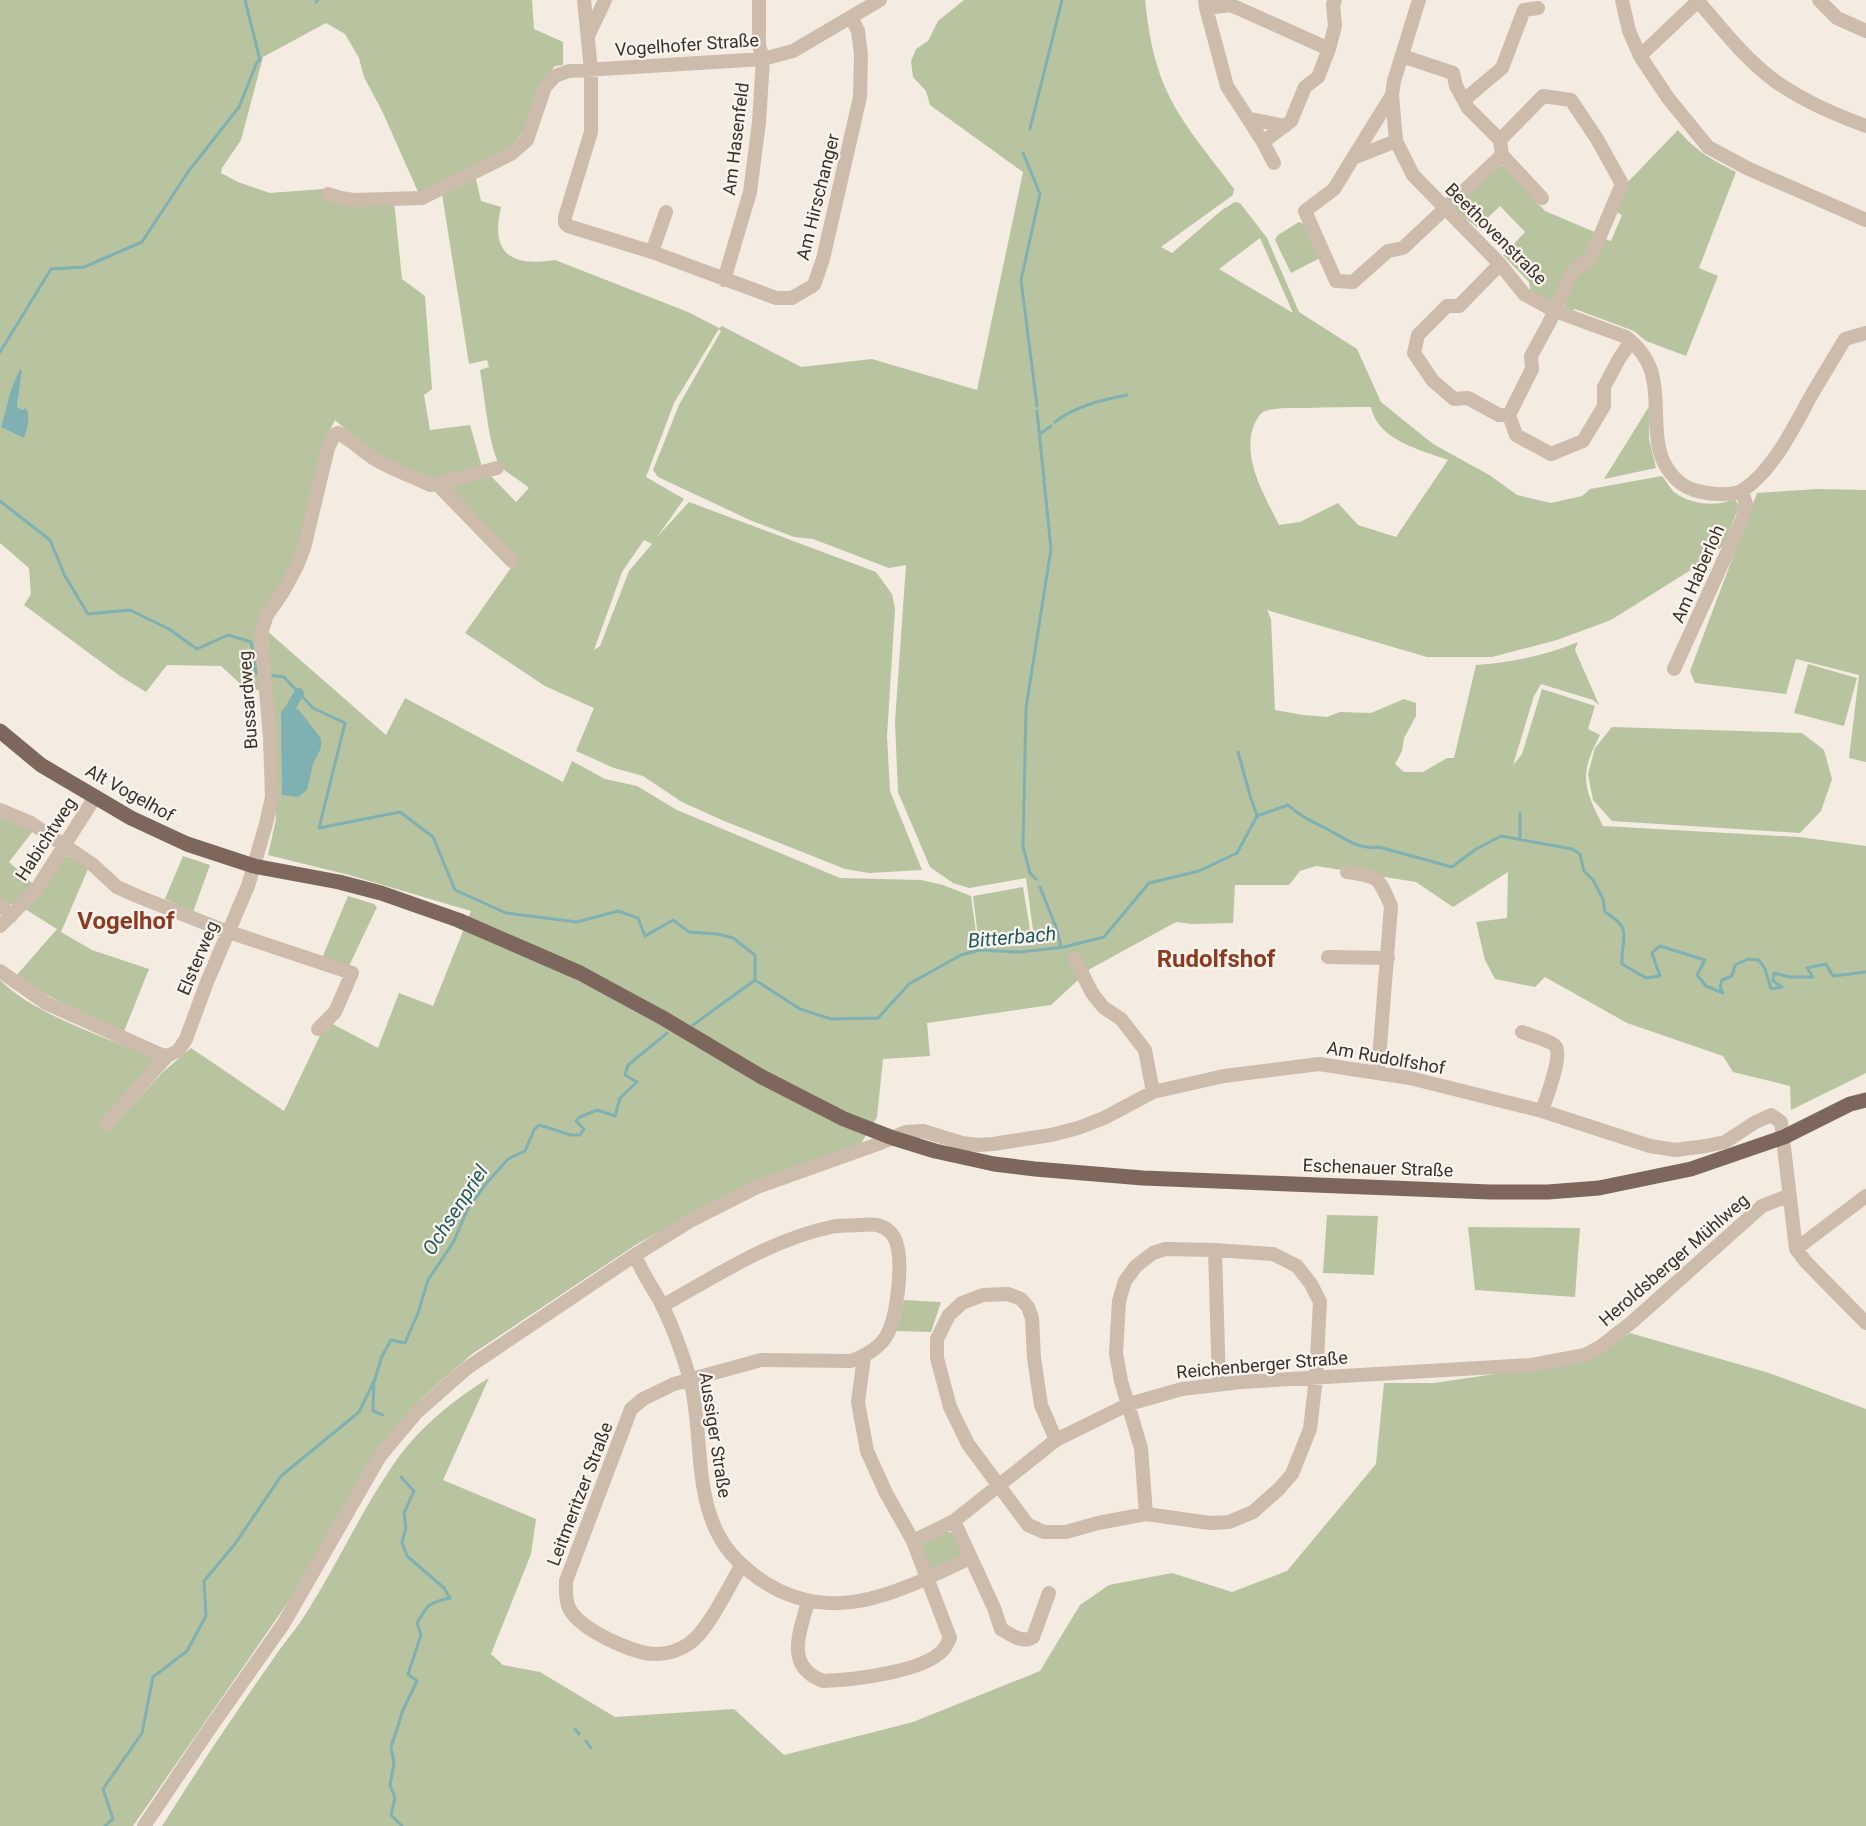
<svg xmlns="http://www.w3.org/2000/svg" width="1866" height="1826" viewBox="0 0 1866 1826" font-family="Roboto,sans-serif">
<rect width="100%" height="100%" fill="#f4ebe1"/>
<path fill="#b8c4a0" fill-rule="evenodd" d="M0,0h532l2,29 29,13v23l-8,1 -17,20 -15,47 -15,16 -89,45 -36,-81 -19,-36 -5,-19 -14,-24 -19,-11 -63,34 -22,83 -19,28 -1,5 17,9 32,11 53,-4 14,11 57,1 8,78 23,17 7,93 -8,6 6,35 40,-5 12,42 -48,14 -53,-25 -20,-13 -26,-23 -7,14 -33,130 -33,55v71h-15l-26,-24 -54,-1 -21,27 -26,-16 -96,-71 7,-11 -2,-26 -29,-25zM22,371l-5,36 5,3 -21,17 9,-35z
M964,0h181c3,29 8,58 19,85 16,38 46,71 70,104l-1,6 -72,52 11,6 50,-43 13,-8 5,1 27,35 32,74 58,37 24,53 52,42 58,32 26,19 34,8 31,-7 8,-7 72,-13c4,5 8,12 12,16 17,13 42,15 61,7l4,7 -15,39 -22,18 -91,57 -54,20 -65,17h-65l-160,-47 4,9 4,91 28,5 24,2 13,-5 31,1 33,-14 12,4v13l-12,22 -2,13 -7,13 9,8h19l24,-14h7l22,-93c34,-2 71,-10 102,-23l-3,8 24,55 -6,-5 -52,-16 -7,12 -21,69 9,-11 20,-65 53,17 -7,23 12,6c-21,40 -17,52 3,91l196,11 67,9v227l-75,37 -1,-24 -57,-14 -10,-16 -96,-33 -82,-46 -10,10 -40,-8 -10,-19 -9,-38 31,-4 1,-46 -55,35 -37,-25 -100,-16 -16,5 -11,14h-54l-2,38 -41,1 -16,-2 -86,47 -39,36 -124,18 3,33 -47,3 -6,58 -18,30 -111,37 -111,60 -165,110 -50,44 -47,54 -73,130 -169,244h-133v-846c34,35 112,60 158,79l-56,70 6,2 55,-59 28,-24 93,63 43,-90 51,27 21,-55 34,13 38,-95 -122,-36 -81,-20 8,-36 -10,-189 120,105 19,-37 158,84 9,-21 33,18 32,7 40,24 163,68 81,2 22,5 28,11 7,51 57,-2 -9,-67 -57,10 -16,-5 -23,-16 -32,-75 -3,-70 11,-157 -17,3 -76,-29 -19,-2 -42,-16 -94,-44 -5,-7 26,-65 42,-74 -2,-2 -45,74 -28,74 38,22 -27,38 32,-35 187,70 16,22 3,15 -8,127 3,55 32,79 -53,3 -24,-4 -121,-48 -42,-19 -39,-26 -29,-8 -38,-17 18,-43 -49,-22 -80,-53 48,-68 -69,-80 44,-12 28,29 13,-14c-8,-7 -19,-13 -27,-20 -13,-13 -18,-78 -22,-98l9,-3 -2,-7 -18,4 -27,-170 33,-19 6,26 20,6c-11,47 10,60 54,53l133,52 31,16 3,-2 79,41 71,-8 105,31 46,-218 -93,-67 -4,-14 -13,-14 -2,-16 5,-12 12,-8 10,-20zM1260,238l33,75 -74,-44zM1371,407c6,33 50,43 77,53l-52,77 -38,-12 -20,-22 -38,19 -21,3c-14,-29 -38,-67 -25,-100 3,-6 5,-11 11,-14 13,-4 29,-3 42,-3 21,-1 43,-1 64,-1zM644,540l8,4 -23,27 -29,75 -6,4 28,-78z
M1678,130c18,21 34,30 58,42l-37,96 19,8 -32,80 -40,-15 -12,-10 -59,-22 -5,2 -5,-3c-4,-22 27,-54 40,-69l6,2 11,-26 -5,-3 6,-13 2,-14z
M1498,166h6l41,45 52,22 -10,23 -33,44 -6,2 -18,-13 -1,-7 -26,-27 22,-23 -25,-26 -23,22c-7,-8 -14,-10 -22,-18l2,-7z
M1299,222l5,2 16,34 -29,15 -16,-33 3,-5z
M1650,405l-1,34 7,29 -52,11z
M1818,489l48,1v272l-17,-4 10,-83 -63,-16 -10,35 -91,-11 -5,-12 67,-178z
M1808,664l49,14 -13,48 -50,-13z
M1612,727l190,6 22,17 8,29 -11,32 -21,22 -188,-12 -19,-21 -5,-26 7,-26z
M0,816l33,15 -24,31 24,22 -18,20h-7l-8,-6z
M70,856l18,13 -27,63 31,18 57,19 -26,65 -97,-50 -10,-8 41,-47 -32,-20 36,-52z
M183,856l27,9 -17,47 -28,-13z
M1023,887l9,55 -53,3 -6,-49z
M348,896l26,8 3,3 -29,61 -26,-10z
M1327,1215l51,1 -4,59 -51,-2z
M1468,1227l112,1 -5,69 -100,-7z
M904,1300l37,2 -10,30 -35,-1z
M1630,1333l139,40 97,36v417h-1704c37,-59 76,-117 116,-174 9,-13 19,-24 27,-37 32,-50 56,-104 90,-153 24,-34 59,-63 94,-84l-46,102 93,39 -5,35 -40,100 12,11 37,7 75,45 119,-8 50,46 129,-33 127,-51 40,-66 29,-20 63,-12 60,19 55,-21 89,-107 8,-81h50l157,-23z
M944,1531l10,2 8,18 -2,5 -26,13 -4,-1 -9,-22 1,-3z"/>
<path fill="#7fb0b2" d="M20,369l2,2 -5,36 5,3 4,-2c5,9 1,21 -2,30l-23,-11 9,-35z
M285,707l13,2 23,29v10l-8,16 -6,26 -9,7 -16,-2 -1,-83z"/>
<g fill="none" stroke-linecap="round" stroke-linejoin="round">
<path stroke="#7fb0b2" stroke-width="3" d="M316,2l2,-2
M1030,129l32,-129
M1023,153l17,41 -19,86 16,126
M0,352l51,-83 33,-2 58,-25 46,-70 51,-65 18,-45 3,-2 -15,-60
M1055,422c20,-16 47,-22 72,-27
M1040,434l11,-8
M0,501l50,39 15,36 23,38 42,-4 39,19 28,20 31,-14 23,7 5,31 4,1
M269,675l15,2 29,31 32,15 -26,105 81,-16 33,25 22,53 51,23 71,9 41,-11 20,7 7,18 28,-16 16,12 29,2 15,4 22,17v25
M1238,752l13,47
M1252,801l5,15
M1520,814v25
M1036,879l-6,-6 -7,-26 3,-139 25,-159 -14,-138
M1040,887l17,43 4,17
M755,980l45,29 31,10 47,-1 31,-34 52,-29 19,-5 40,2 44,-5 40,-10 45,-54 50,-12 38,-18 20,-37 31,-11c12,11 23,16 37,23 16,8 34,23 54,19l73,20 24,-18 25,-13 71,13 8,5 4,17 9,9 10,19 2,13c29,18 16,23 17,52l24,14 14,-2 -8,-23 8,-7 45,14 -8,15 9,11 17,7 -3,-6 2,-7 10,-4 3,-11 13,-6 11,1 6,9 6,20 11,-2 -9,-6 1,-8 15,4h24l-6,-9 19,-4 7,12 33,-4
M693,1025l62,-45
M374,1381l-1,30 10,4
M401,1477l13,14 -10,22 2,15 -4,14 5,14 37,32 6,10c-20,4 -23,7 -33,25l4,12 -13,39 9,7 -14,29 -12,37 3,16 -4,22 5,13 -4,17 11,11
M575,1729l4,5
M586,1741l5,7
M105,1826l8,-7 -10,-30 39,-56 11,-56 34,-26 19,-35 -2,-35 31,-37 46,-68 78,-64 16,-33 7,-23 9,-16 14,3 13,-30 10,-33 25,-37 15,-35 17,-23 23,-26 17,-8 9,-21 5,-5 32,10h9l4,-6 -8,-8 4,-4 17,-7 18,6 5,-18 17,-16 -12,-7 3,-10 39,-32"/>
<path stroke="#7fb0b2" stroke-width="10" d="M291,707l8,-14"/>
<path stroke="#cdbbac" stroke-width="14" d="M584,0l7,70v62l-26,85v6l3,3 84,26 124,46h16l22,-13 9,-26 37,-162 1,-42 -3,-24 -7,-14
M1205,0l1,8 25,-3 98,44 6,-23 -2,-22 2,-4
M1419,0l-25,81 -2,14 4,46 17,34 87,89 24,30 31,17 71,26c39,30 26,64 32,105 2,20 16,42 36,48 13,4 37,7 49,0 30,-19 52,-65 69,-96 11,-18 22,-37 33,-55l21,-6
M1622,0l7,31 11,25 28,42 40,49 41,22 117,51
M1819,0l18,18 29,13
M1698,1c24,28 47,58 77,80 28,20 59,33 91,45
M1206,8l21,78 36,56 28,-21 14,-34 13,-10 11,-28
M588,36l17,-36
M1402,56l51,17 3,13 12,22 32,32 2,15 40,43
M1640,56l59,-56
M1464,100l38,-32 22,-58 14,-2
M1250,119l35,7
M1500,140l43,-44 28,4 26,39 25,45 -31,73 -19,15 -23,51 -18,33 1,13 -23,46
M1396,141l-43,17 -19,31 -29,22 31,70 17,1 35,-31 15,-3 99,-93
M1263,142l11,21
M1353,158l39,-63
M328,194l12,4 14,2 68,-2 89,-44 16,-14 18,-53 10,-11 14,-5 194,-12 30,-8 87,-51
M652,252l14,-40
M1500,264l-41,42h-12l-29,29 -4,18 19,28 21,18 14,-1 31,17h10l7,20 35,19 32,-13 21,-35v-19l15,-28 12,-18
M724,280l26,-88 9,-70 4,-63 -4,-14v-45
M437,484l60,-16
M1674,669l68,-149 4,-16 -4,-13
M0,810l31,13 61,41 25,23 20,9 83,33 132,44 -17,39 -17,17
M1347,872c32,5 31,4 44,34l-13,166
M0,904l11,12
M0,926l36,-36 59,-93
M1328,957l60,1
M1075,959l17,34 11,14 18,12 24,31 8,42
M0,971l46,32 113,51 8,2 11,-5 8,-12 21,-57 41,-96 18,-62 6,-27 -2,-59 -9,-105 6,-18 16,-23 14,-26 7,-18 24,-100 6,-13 4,-2c12,6 23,17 35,25 18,11 38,18 57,27l7,-1 75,77
M1522,1032c7,3 31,9 34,15 6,11 -10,51 -14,64
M106,1124l61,-68
M1796,1249l70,-53
M1215,1250l4,134
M635,1255c7,19 19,34 28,52 11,23 20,48 27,72 12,47 5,99 23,144 9,24 25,40 45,55 73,52 142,13 212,-20
M662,1306c54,-30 108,-66 169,-79 8,-2 18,-1 27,-2 7,0 16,-2 22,1 6,2 11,6 14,11 11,20 3,79 -7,98 -8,14 -22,21 -36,26l-90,-1 -87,24 -31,15 -12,10 -65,172c0,9 -1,19 3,27 10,21 64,46 87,46 13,0 24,-4 34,-11 19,-14 39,-57 51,-77
M1056,1440l-15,-35 -7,-47 -2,-40 -4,-11 -7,-8 -13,-5 -25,1 -21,8 -13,12 -12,24v19l13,49 18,37 60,81 16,7h22l32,-9 48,-9 64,9 19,-1 24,-10 26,-23 13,-15 18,-45 6,-51 4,-76 -9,-18 -14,-18 -24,-12 -58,-4 -50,-1 -12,4 -17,13 -11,15 -6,20 -3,52 5,28 20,67 5,66
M954,1521l40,87 7,21c11,6 21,15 32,8l16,-44
M913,1541l41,-20 102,-81 73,-36 53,-15 59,-7 291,-17 53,-10 15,-8 32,-25 130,-116 26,-10
M808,1601c-8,32 -24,65 15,80 29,-1 101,-9 120,-31 3,-3 5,-8 7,-12l-37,-97 -27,-48 -19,-42 -9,-49 6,-45
M144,1826l64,-95 76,-108 96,-167 37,-44 50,-44 168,-113 55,-34 67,-34 121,-43 28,-12 17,-1 39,12 16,2 15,-1 58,-9 27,-7 26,-10 49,-26 71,-16 95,-12 91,14 132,33 108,35 25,4 31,-4 19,-4 29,-19 17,-8 10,7 15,127 10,13 60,61"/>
<path stroke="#7d675c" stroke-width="15" d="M0,731l41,34 90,53 56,26 67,22 85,16 42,11 77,27 122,53 83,45 99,59 82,42 49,19 42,13 59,13 41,5 108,9 347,14h58l51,-4 92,-19 93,-32 66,-33 16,-4"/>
</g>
<g text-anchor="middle" stroke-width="4.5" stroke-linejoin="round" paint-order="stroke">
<g font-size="18" fill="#3b302b" stroke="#fbf5ee">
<text transform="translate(687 45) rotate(-4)" y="6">Vogelhofer Straße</text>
<text transform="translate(736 139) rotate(-83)" y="6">Am Hasenfeld</text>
<text transform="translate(818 197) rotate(-76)" y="6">Am Hirschanger</text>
<text transform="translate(1496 234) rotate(45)" y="6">Beethovenstraße</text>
<text transform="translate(1698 574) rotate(-66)" y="6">Am Haberloh</text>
<text transform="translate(248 700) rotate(-94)" y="6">Bussardweg</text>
<text transform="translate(130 793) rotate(29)" y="6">Alt Vogelhof</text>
<text transform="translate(46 839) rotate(-57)" y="6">Habichtweg</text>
<text transform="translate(198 958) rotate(-67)" y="6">Elsterweg</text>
<text transform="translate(1386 1058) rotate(10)" y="6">Am Rudolfshof</text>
<text transform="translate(1378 1168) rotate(2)" y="6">Eschenauer Straße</text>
<text transform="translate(1674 1260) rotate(-41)" y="6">Heroldsberger Mühlweg</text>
<text transform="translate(1262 1365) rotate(-5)" y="6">Reichenberger Straße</text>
<text transform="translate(715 1435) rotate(81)" y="6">Aussiger Straße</text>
<text transform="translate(580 1494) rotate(-69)" y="6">Leitmeritzer Straße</text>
</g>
<g font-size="20" font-style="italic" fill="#1f5a5e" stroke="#fbf5ee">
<text transform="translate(1012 937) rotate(-5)" y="7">Bitterbach</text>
<text transform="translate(455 1210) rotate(-57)" y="7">Ochsenpriel</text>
</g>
<g font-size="24" font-weight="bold" fill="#8c3b22" stroke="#fbf5ee">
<text x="126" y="929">Vogelhof</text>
<text x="1216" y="967">Rudolfshof</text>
</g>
</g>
</svg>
